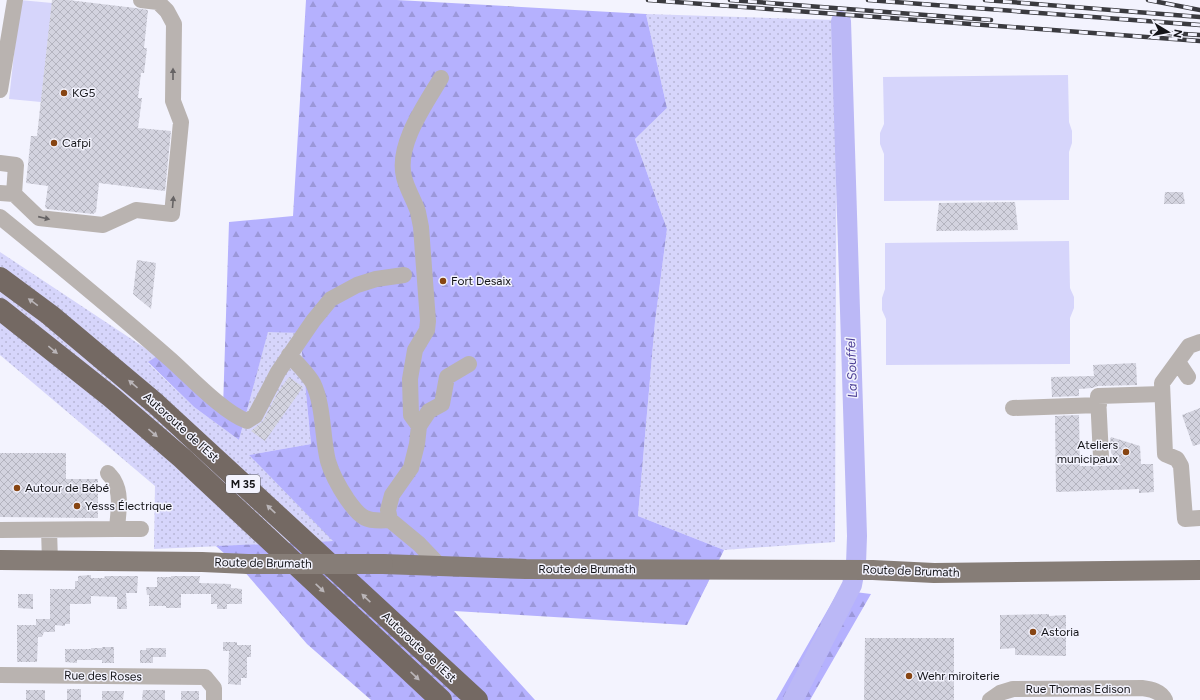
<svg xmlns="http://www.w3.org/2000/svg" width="1200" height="700" viewBox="0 0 1200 700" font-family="Figtree,sans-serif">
<defs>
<pattern id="grass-dots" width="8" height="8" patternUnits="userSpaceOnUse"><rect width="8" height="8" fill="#d6d5fb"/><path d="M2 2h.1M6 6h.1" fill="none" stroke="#b7b6d6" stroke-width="1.8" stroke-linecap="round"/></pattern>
<pattern id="forest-firs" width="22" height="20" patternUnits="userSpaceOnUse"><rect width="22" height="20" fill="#b5b1fe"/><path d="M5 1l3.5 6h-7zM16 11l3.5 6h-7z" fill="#9b97d9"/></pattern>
<pattern id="building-cross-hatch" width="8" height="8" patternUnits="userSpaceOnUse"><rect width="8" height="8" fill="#d3d3df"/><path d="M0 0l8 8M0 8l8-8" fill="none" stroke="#b4b4bf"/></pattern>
</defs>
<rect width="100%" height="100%" fill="#f3f3fe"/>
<path fill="url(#grass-dots)" d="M646,14l191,6 -2,522 -111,8 -86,-34 17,-194 12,-93 -32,-90 32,-31z
M0,252l157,104 -9,7 46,44 45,33 29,-109 32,2 11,111 -62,11 85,86 -180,8 1,-63 -155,-131z"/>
<path fill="url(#forest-firs)" d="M306,0h91l249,14 21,94 -32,31 32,90 -12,93 -17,194 86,34 -37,75 -233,-14 81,89h-164l-64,-56 -64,-74 -27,-24 117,-5 -84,-86 62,-11 -11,-111 -32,-1 -29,108 -45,-33 -46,-45 9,-6 66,52 6,-186 64,-6z
M839,590l32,4 -61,106h-34z"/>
<path fill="#d6d5fb" d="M20,0l32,3 -11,99 -32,-3z
M1068,75l1,47 3,9v12l-3,9v48l-185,1v-47l-4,-10v-11l4,-9 -1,-47z
M1069,241l1,47 4,9v11l-4,10v46l-184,1v-46l-4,-9v-12l3,-9v-46z"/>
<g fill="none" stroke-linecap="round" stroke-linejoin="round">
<path stroke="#bbb8f6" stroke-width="20" d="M793,700l59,-115 4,-21 1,-28 -16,-515"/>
</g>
<path fill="url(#building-cross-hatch)" d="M52,0h16l67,8 13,2 -4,38h3l-3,25h-3l-3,25h4l-4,30 33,3 -6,60 -66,-8 -3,29 -3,2 -46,-5 -2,-2 3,-21 -22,-3 5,-47h6z
M1165,192h18l2,12h-21z
M1015,202l3,28 -82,1 3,-28z
M137,260l19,3 -5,46 -18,-15z
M1136,363l1,22 -39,1 -6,2 -13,1v7l-27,1 -1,-20 43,-1 -1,-11z
M289,377l14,10 -38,54 -14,-10 12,-10 15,-29z
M1200,408v36l-7,2 -11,-31z
M1079,415l1,51h21l20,-1 -10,-12 -1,-13 1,-3 29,9 1,18h12l1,28 -15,1v-4l-83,3 -1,-76z
M0,453h66v26h32v39l-98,-1z
M91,575v3h13l1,-2h33l-1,17h-11l1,16h-10v-12l-26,-1v8h-21v20h-5v2l-10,-1v7h-11l-2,5h-4l-1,25h-20v-37h19v-6h14v-30h25v-8h3v-5z
M171,576h29l-1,7 32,1v4l11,1v15h-15v5h-10v-5h-6v-10h-30v14h-15v-2h-17v-11h-2l-1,-8h11v-10h14z
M18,594h15v15l-15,-1z
M1049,614v2l17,-1v41l-51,-1v-7l-15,1v-34z
M865,638h89v62h-90z
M223,642h14v3h14v12h-4v21h-6v7l-13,-1 1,-33h-6z
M102,647h12v16h-12v-3h-25v3l-12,-1v-13h26v-1h11z
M146,648h20v9h-13v6h-13v-13h6z
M67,689h14v11h-14z
M26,690h19v10h-19z
M143,690h22v10h-23z
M102,691h22l-1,9h-21z
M181,691h18v9h-18z"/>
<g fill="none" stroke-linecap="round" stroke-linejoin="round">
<path stroke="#b9b3b0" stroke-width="16" d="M0,90l15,-90
M0,163l16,2 -2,29
M0,193l14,1 25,24 64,7 33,-15 36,4 9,-92 -8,-21 1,-77 -7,-13 -9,-9 -17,-2
M0,217c58,47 115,94 171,143 19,17 53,53 76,61l8,-5 23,-44 35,-51 18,-22 26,-14 19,-6 28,-4
M1200,342l-11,4 -27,37 3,71 12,5 4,7 4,53 15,-1
M289,355c8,8 18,18 24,28 11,23 9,54 15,78 4,14 11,26 19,38 14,20 19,23 43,21
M1178,362l10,15
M1013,408l86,-3
M419,426l-8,-11 -1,-36 5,-29 12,-20 1,-9 -7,-94c-1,-5 -2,-10 -3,-15 -4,-12 -11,-23 -14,-35 -8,-32 21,-72 37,-99
M1101,457l-3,-61 64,-2
M117,529h24
M0,530l117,-1c1,-15 5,-35 -3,-48 -1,-3 -4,-5 -6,-8
M49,530l1,31
M440,566l-21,-22 -29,-24 -2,-10 4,-15 19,-27 6,-24 2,-18 10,-15 13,-7 5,-27 22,-13
M0,675l205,2 9,11v12
M990,700l10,-7 13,-4 129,-1c9,1 19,3 23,12"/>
<path stroke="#867d77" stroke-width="20" d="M0,560l202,2 46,2
M383,564l143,5 347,1 61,3 266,-3"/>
<path stroke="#746963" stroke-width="22" d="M0,278l50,37 106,89 321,296
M0,309l111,88 71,61 259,242"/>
<defs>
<path id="rail" d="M648,0l552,41
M730,0l261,20
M868,0l332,25
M985,0l215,17
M1148,0l52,10
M1152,32l48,3"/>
</defs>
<use href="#rail" stroke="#3a3a3f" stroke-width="4.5"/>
<use href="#rail" stroke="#f3f3fe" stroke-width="3" stroke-dasharray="9" stroke-linecap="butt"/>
<path stroke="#867d77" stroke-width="20" d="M248,564h135"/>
</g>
<defs><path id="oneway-solid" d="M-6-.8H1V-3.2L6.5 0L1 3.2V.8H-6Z"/></defs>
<g fill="#666364">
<use href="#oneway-solid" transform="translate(173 74) rotate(-90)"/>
<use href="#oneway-solid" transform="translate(173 202) rotate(-85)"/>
<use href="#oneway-solid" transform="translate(44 218) rotate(13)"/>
</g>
<g fill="#bab5b8">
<use href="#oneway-solid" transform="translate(33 302) rotate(-144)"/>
<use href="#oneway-solid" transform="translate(53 350) rotate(39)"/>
<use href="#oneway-solid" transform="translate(133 384) rotate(-139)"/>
<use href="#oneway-solid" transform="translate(153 433) rotate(41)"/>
<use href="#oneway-solid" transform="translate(271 509) rotate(-137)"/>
<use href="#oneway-solid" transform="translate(320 588) rotate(43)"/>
<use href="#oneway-solid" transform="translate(366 598) rotate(-137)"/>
<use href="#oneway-solid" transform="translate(415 676) rotate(43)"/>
</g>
<g fill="#874513" stroke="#f3f3fe" stroke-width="1.5">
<circle cx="64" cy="93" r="4"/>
<circle cx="54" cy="143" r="4"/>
<circle cx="443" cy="281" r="4"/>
<circle cx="1126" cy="452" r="4"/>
<circle cx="17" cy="488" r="4"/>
<circle cx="77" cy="506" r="4"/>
<circle cx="1033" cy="632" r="4"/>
<circle cx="909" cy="676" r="4"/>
</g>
<g text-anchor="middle" stroke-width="3" stroke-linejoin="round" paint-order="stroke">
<rect fill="#f3f3fe" stroke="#56565c" stroke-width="1" x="226" y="475" width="34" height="18" rx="3"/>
<g font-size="11" font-weight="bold" fill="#131317">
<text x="243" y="488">M 35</text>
</g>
<g font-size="12" fill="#131317" stroke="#f3f3fe" text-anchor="start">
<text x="72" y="97">KG5</text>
<text x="62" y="147">Cafpi</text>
<text x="451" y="285">Fort Desaix</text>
<text x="1118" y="449" text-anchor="end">Ateliers<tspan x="1118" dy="14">municipaux</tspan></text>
<text x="25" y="492">Autour de Bébé</text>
<text x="85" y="510">Yesss Électrique</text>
<text x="1041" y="636">Astoria</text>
<text x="917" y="680">Wehr miroiterie</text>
</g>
<g font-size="12" fill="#131317" stroke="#f3f3fe">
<text transform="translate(181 427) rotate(42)" y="4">Autoroute de l’Est</text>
<text transform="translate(263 563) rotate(1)" y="4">Route de Brumath</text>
<text x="587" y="573">Route de Brumath</text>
<text transform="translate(911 571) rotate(2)" y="4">Route de Brumath</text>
<text transform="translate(419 647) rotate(43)" y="4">Autoroute de l’Est</text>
<text transform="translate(103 676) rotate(1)" y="4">Rue des Roses</text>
<text x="1078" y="693">Rue Thomas Edison</text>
</g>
<g font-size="13" font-style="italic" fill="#4b3e95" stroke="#f3f3fe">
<text transform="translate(851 368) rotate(-92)" y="5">La Souffel</text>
</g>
</g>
<g transform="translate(1168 32) rotate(100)" stroke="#f3f3fe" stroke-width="3" paint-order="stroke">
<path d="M0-3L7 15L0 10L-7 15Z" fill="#131317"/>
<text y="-6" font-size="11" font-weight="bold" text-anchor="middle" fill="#131317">N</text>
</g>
</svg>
